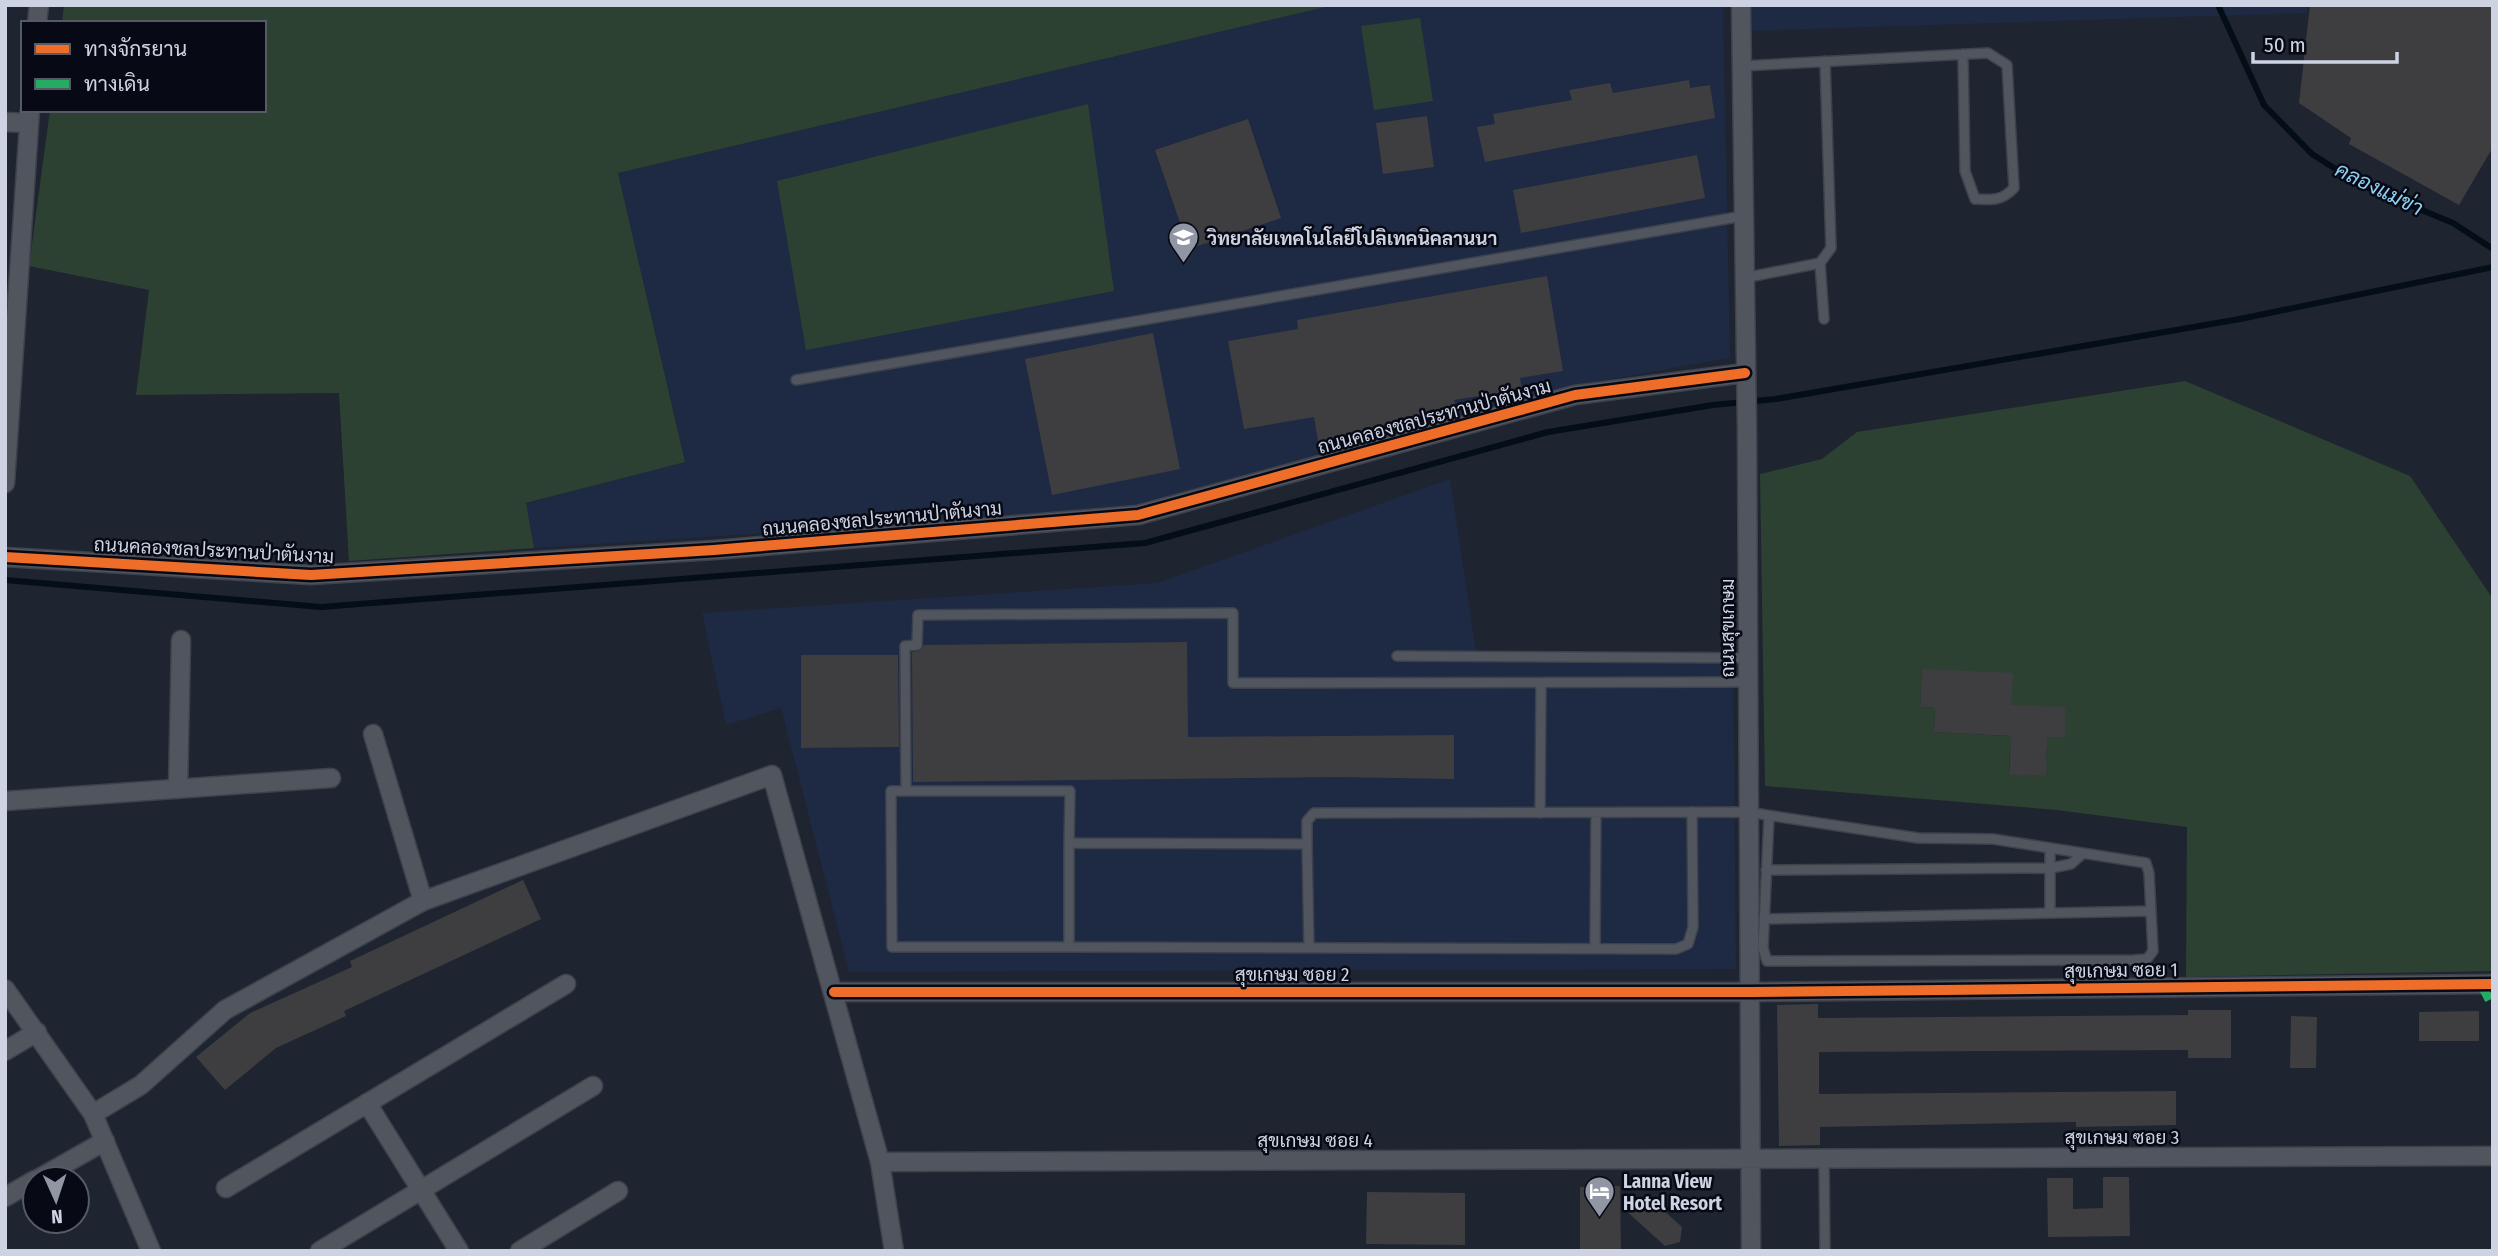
<svg xmlns="http://www.w3.org/2000/svg" width="2498" height="1256" viewBox="0 0 2498 1256" font-family="'Fira Sans Condensed',Sarabun,sans-serif">
<rect width="100%" height="100%" fill="#1e2430"/>
<path fill="#1e2943" d="M1334,5h389l7,353 -152,27 -456,125 -588,38 -8,-44 159,-43 -67,-288z
M1746,5h562l-1,8 -561,18z
M1450,479l26,172h257l3,318 -887,3 -68,-264 -55,17 -24,-112 455,-30z"/>
<path fill="#2d4132" fill-rule="evenodd" d="M64,5h1270l-716,168 67,289 -159,41 8,45 -185,13 -10,-168 -203,2 13,-105 -120,-24 21,-156h214v-87h-202z
M1420,18l13,83 -59,9 -13,-84z
M1088,104l26,187 -308,59 -29,-169z
M2185,381l225,95 83,123v372l-307,6 1,-150 -130,-17 -292,-24 -5,-312 62,-15 35,-27zM1922,669l87,67 -75,-4 1,-24 -15,-1zM2030,706l35,2 -1,29 -35,-1zM2010,748l37,2 -2,26 -36,-2z"/>
<g fill="none" stroke-linecap="round" stroke-linejoin="round">
<path stroke="#030e17" stroke-width="6" d="M2218,5l46,100 48,49 47,30 94,39 40,26
M5,580l316,27 824,-64 403,-111 165,-27 63,-6 464,-80 253,-52"/>
</g>
<path fill="#3e3e40" d="M2310,5h183v142l-34,58 -110,-61 2,-6 -52,-35z
M1689,80l1,8 20,-3 5,33 -230,44 -8,-35 18,-3 -2,-10 79,-14 -3,-10 41,-7 3,10z
M1427,116l7,51 -51,7 -7,-51z
M1248,119l33,99 -92,31 -34,-99z
M1697,155l8,43 -184,35 -8,-43z
M1547,276l16,95 -43,7 2,11 -68,11 3,11 -70,13 2,10 -70,13 -5,-30 -70,12 -16,-88 70,-12 -1,-9z
M1153,333l27,136 -128,26 -27,-136z
M1187,642l1,95 266,-2v44l-115,-2 -426,5 -1,-130 8,-1 4,-6z
M801,655h97l1,92 -98,1z
M1922,669l91,4 -2,32 54,2v30h-18l-1,39 -37,-1 2,-39 -77,-4 1,-24 -15,-1z
M523,880l18,39 -197,92 2,5 -70,32 -51,42 -29,-33 54,-44 102,-46 -2,-6z
M1818,1004v14l370,-3v-5h43v48h-43v-8l-369,2v42l357,-3v34l-100,2v-5l-256,5v18l-41,1 -2,-141z
M2479,1011v30h-60v-29z
M2291,1016l26,1 -1,51h-26z
M2103,1177h26l1,59 -82,1 -1,-59h26v31l30,-1z
M1620,1186l1,65h-41v-64z
M1367,1192l98,1v52l-99,-1z
M1651,1199l31,28 -2,15 -15,4 -42,-38z"/>
<g fill="none" stroke-linecap="round" stroke-linejoin="round">
<defs>
<path id="service" d="M1742,66l246,-13 19,12 7,123c-12,13 -22,12 -39,11l-10,-28 -2,-117
M1820,263l4,56
M1744,278l76,-15 11,-15 -6,-187
M796,380l947,-164
M1397,656l351,2
M906,791l-1,-145 12,-1 1,-30 315,-2v70l515,-1
M1540,813l1,-130
M1069,843l1,-52h-179l1,156h177v-104l238,1v-23l7,-8 433,-1 171,26 75,1 153,24 3,10 4,78 -6,8 -13,1 -367,1 -4,-13 6,-132
M1307,844l2,104
M1766,870l285,-2 20,-4 10,-9
M2050,913v-64
M1764,919l387,-8
M1069,947l607,2 12,-5 5,-17 -1,-115
M1595,949l1,-136
M1824,1160l1,91"/>
<path id="minor" d="M1741,5l6,426 4,820
M37,23l2,-18
M5,122l24,1
M5,483l25,-373
M5,557l306,18 403,-25 424,-35 437,-120 170,-22
M373,734l50,167
M178,789l3,-149
M5,801l326,-23
M5,989l88,125 58,137
M834,992h916l743,-8
M5,1051l32,-19
M367,1103l92,148
M93,1114l48,-29 84,-75 198,-109 349,-126 108,387 14,89
M880,1162l1613,-6
M38,1179l67,-38
M226,1188l340,-204
M5,1197l30,-17
M320,1251l273,-165
M520,1251l98,-60"/>
</defs>
<use href="#service" stroke="#3d414c" stroke-width="12"/>
<use href="#minor" stroke="#3d414c" stroke-width="21"/>
<use href="#service" stroke="#51555e" stroke-width="9"/>
<use href="#minor" stroke="#51555e" stroke-width="18"/>
<path stroke="#26ab63" stroke-width="9" stroke-dasharray="18 9" stroke-linecap="butt" d="M2481,984l12,23"/>
<defs>
<path id="cycleway" d="M5,557l306,18 403,-25 424,-35 437,-120 170,-22
M834,992h916l743,-8"/>
</defs>
<use href="#cycleway" stroke="#070a14" stroke-width="15"/>
<use href="#cycleway" stroke="#ee6e29" stroke-width="10"/>
</g>
<defs>
<symbol id="university-pin" viewBox="-11 -11 22 30"><path d="M0 17L-7.5 6A9.5 9.5 0 1 1 7.5 6Z" fill="#9096a4" stroke="#070a14"/><path d="M0-5L7-2L0 1L-7-2ZM-4 1L0 2.5L4 1V4Q0 6-4 4Z" fill="#fff"/></symbol>
<symbol id="hotel-pin" viewBox="-11 -11 22 30"><path d="M0 17L-7.5 6A9.5 9.5 0 1 1 7.5 6Z" fill="#9096a4" stroke="#070a14"/><path d="M-6-4.5h1.5V1H6V5H4.5V3h-9V5H-6ZM-4 0a1.8 1.8 0 1 1 3.6 0ZM.5 0V-2.5h3Q6-2.5 6 0Z" fill="#fff"/></symbol>
</defs>
<g fill-rule="evenodd">
<use href="#university-pin" x="1166" y="220" width="35" height="47"/>
<use href="#hotel-pin" x="1582" y="1174" width="35" height="47"/>
</g>
<g text-anchor="middle" stroke-width="5" stroke-linejoin="round" paint-order="stroke">
<g font-size="19" font-weight="bold" fill="#cdd3e3" stroke="#070a14" text-anchor="start">
<text x="1207" y="245">วิทยาลัยเทคโนโลยีโปลิเทคนิคลานนา</text>
<text x="1623" y="1188">Lanna View<tspan x="1623" dy="22">Hotel Resort</tspan></text>
</g>
<g font-size="19" fill="#cdd3e3" stroke="#070a14">
<text transform="translate(1434 416) rotate(-15)" y="7">ถนนคลองชลประทานป่าตันงาม</text>
<text transform="translate(882 518) rotate(-5)" y="7">ถนนคลองชลประทานป่าตันงาม</text>
<text transform="translate(214 550) rotate(3)" y="7">ถนนคลองชลประทานป่าตันงาม</text>
<text transform="translate(1727 628) rotate(-90)" y="7">ถนนสุขเกษม</text>
<text transform="translate(2121 970) rotate(-1)" y="7">สุขเกษม ซอย 1</text>
<text x="1292" y="981">สุขเกษม ซอย 2</text>
<text x="2122" y="1144">สุขเกษม ซอย 3</text>
<text x="1315" y="1147">สุขเกษม ซอย 4</text>
</g>
<g font-size="21" font-style="italic" fill="#8fd1f4" stroke="#070a14">
<text transform="translate(2379 189) rotate(26)" y="7">คลองแม่ข่า</text>
</g>
</g>
<rect width="2498" height="1256" fill="none" stroke="#cdd3e3" stroke-width="14"/>
<rect x="21" y="21" width="245" height="91" fill="#070a14" stroke="#565a67" stroke-width="2"/>
<rect x="35" y="44" width="35" height="10" fill="#ee6e29" stroke="#565a67" stroke-width="2"/>
<text x="84" y="56" font-size="21" fill="#cdd3e3">ทางจักรยาน</text>
<rect x="35" y="79" width="35" height="10" fill="#26ab63" stroke="#565a67" stroke-width="2"/>
<text x="84" y="91" font-size="21" fill="#cdd3e3">ทางเดิน</text>
<g transform="translate(56 1200) rotate(177)"><circle r="33" fill="#070a14" stroke="#565a67" stroke-width="2"/>
<path d="M0-5L12 26L0 18L-12 26Z" fill="#9096a4"/>
<text y="-10" font-size="19" font-weight="bold" text-anchor="middle" fill="#cdd3e3">N</text>
</g>
<path d="M2253 52v10h144v-10" fill="none" stroke="#cdd3e3" stroke-width="3.5"/>
<text x="2264" y="52" font-size="21" fill="#cdd3e3" stroke="#070a14" stroke-width="5" paint-order="stroke">50 m</text>
</svg>
